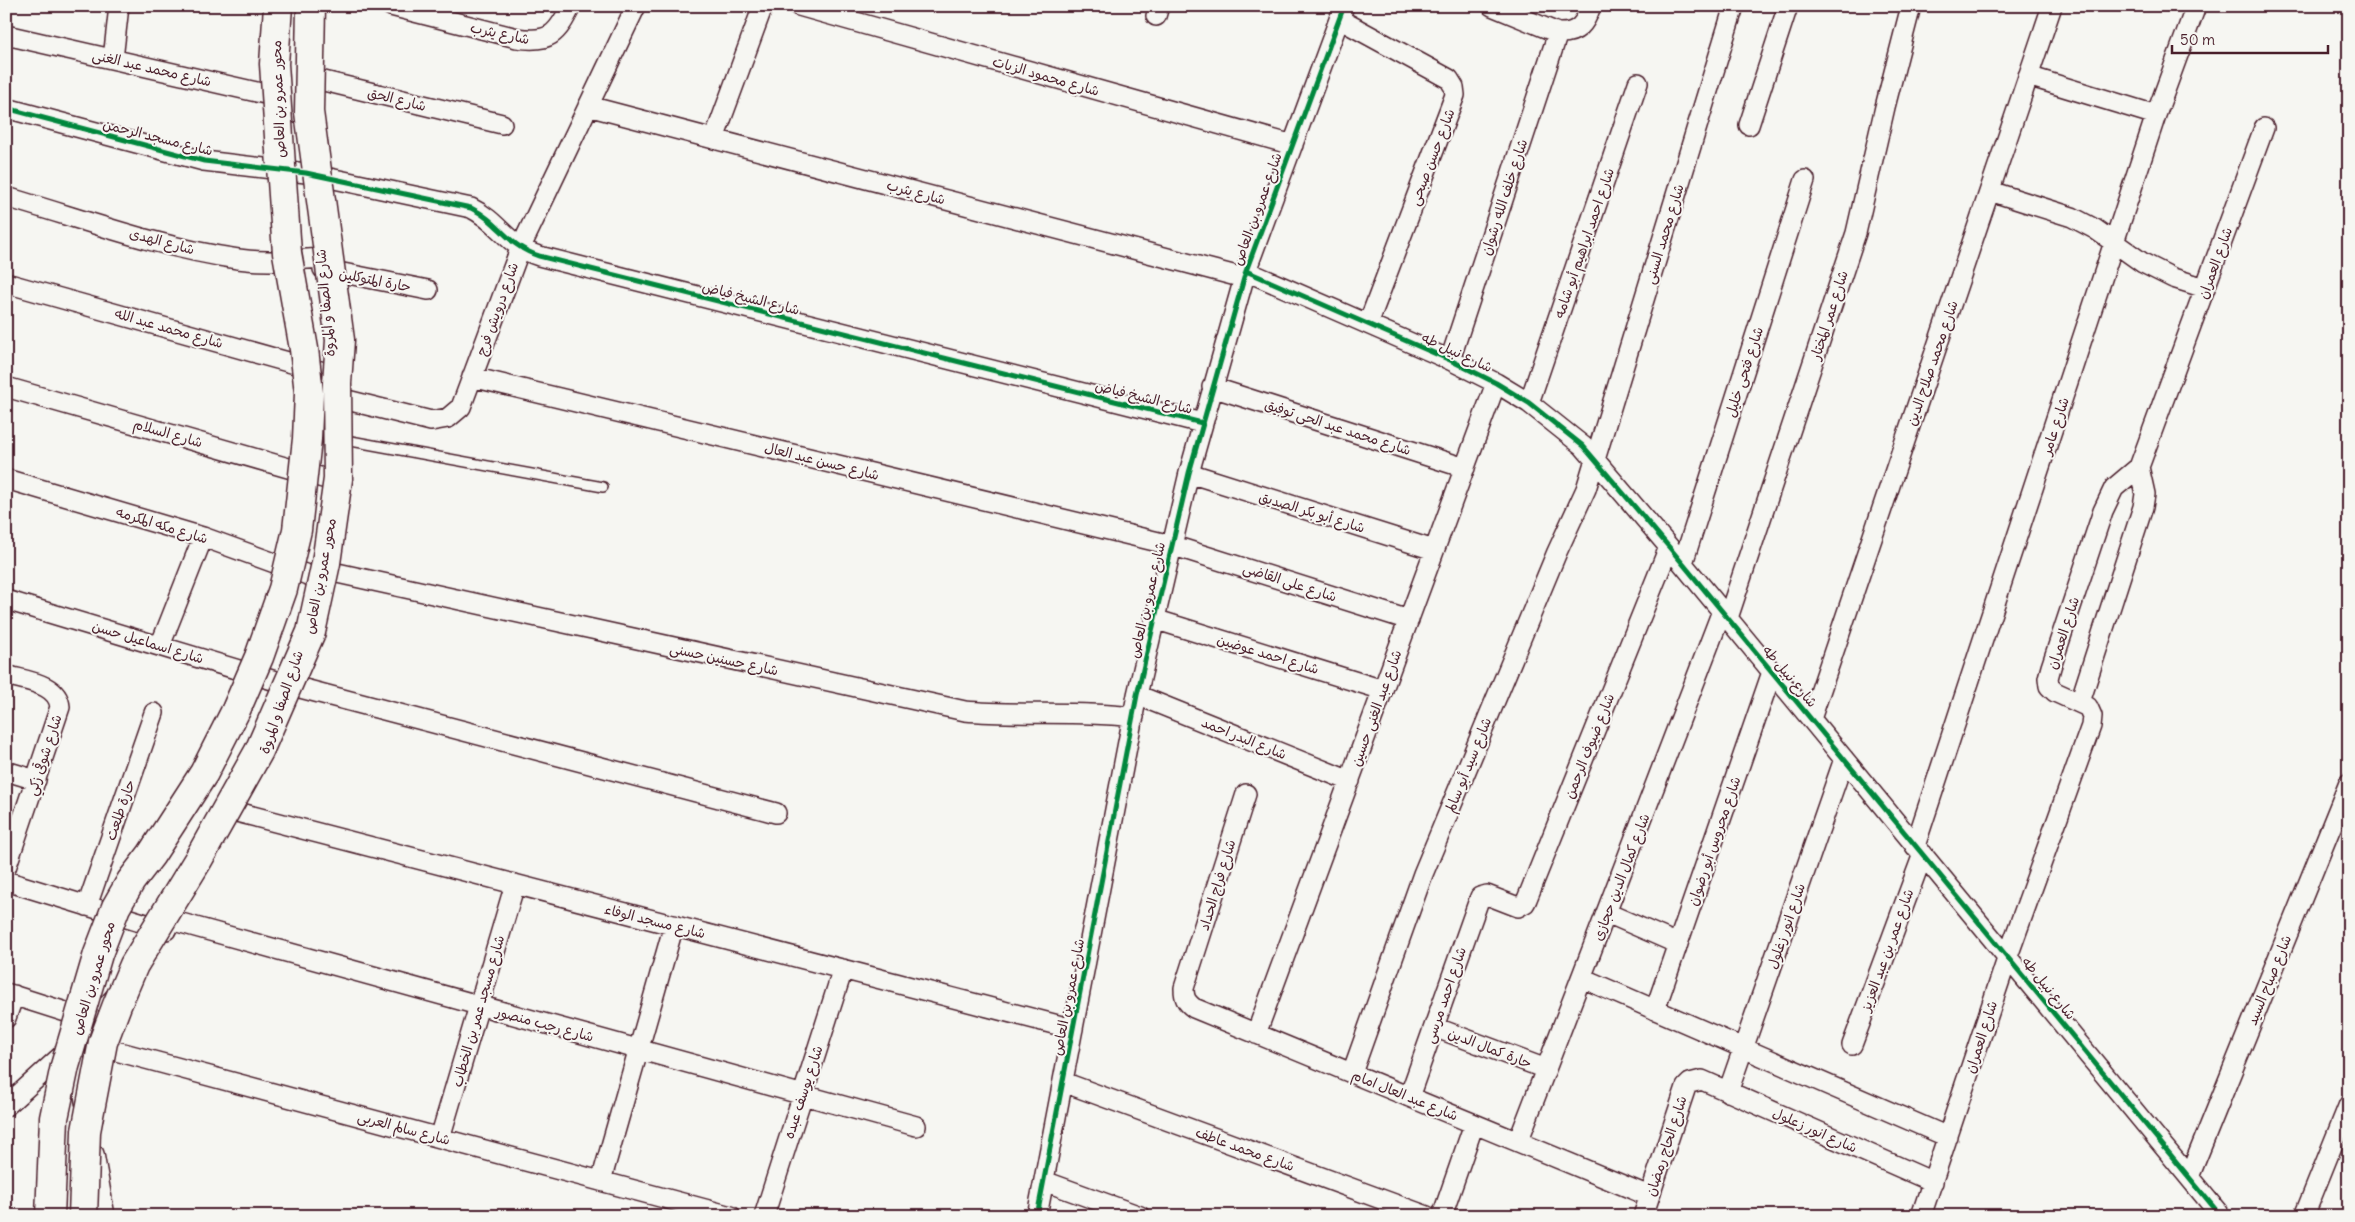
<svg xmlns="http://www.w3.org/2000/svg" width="2355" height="1222" viewBox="0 0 2355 1222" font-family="Delius,'Playpen Sans Arabic',sans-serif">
<rect width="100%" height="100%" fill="#f6f6f2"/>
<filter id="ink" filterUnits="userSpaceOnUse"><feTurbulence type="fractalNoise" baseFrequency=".02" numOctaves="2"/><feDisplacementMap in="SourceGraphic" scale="10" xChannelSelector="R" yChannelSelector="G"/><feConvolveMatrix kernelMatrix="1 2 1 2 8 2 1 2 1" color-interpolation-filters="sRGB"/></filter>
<g filter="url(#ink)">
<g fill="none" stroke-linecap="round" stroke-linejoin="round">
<defs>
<path id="service" d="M290,33l6,-27
M340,439l263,48"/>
<path id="minor" d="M391,6l126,32c32,5 40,-3 54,-32
M799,6l494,139
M1492,6l66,27c20,1 27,-9 33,-27
M1156,16l3,-10
M1339,19l110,60 5,8 1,8 -87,229
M284,25l15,89
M6,35l281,64
M113,59l6,-53
M299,75l203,49
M2028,76l128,39
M588,106l656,172
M6,108l198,53 102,12 165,35c29,14 36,38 68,48l663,167
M1749,125l39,-119
M714,139l49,-133
M1990,191l82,26 23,12 48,34 30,15 32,10
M6,197c76,22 154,51 232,62 28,4 56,1 84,-1
M323,269l105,21
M1246,271l204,89 46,23 33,20 54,43 86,101 552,669
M6,283l325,91
M1450,360l108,-327
M472,377l699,168 238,75
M6,387l324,93
M1212,387l253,81
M331,396l100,25 17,-3 13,-11 59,-158 116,-243
M1529,403l109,-320
M1189,473l245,77
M6,479l197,58 113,41
M1683,563l122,-383
M319,569l646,142c56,5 112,-1 169,6
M6,600l283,85 487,128
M1728,618l128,-385 29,-126 26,-101
M1154,619l229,71
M160,646l43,-109
M6,675c19,6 52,8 54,32l-54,161
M1137,695l213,86
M2080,702l63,-195 2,-13 -6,-27
M1811,719l241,-713
M6,771l30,9
M1246,794l-62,194c0,10 2,14 10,20l455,188
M237,812l836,217
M1915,846l241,-731 40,-109
M6,881l160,49
M87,906l67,-193
M1607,913l71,31
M174,921l742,205
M1582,978l366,159
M6,993l85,27
M1655,1010l117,-338
M6,1018l8,-23
M1434,1027l112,42
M1256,1034l240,-651
M90,1044l641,172
M1852,1045l71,-191
M69,1049l13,28 3,25
M1352,1073l71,-199 134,-322 29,-63 148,-483
M1063,1082l364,134
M1728,1092l116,-333
M1409,1097l71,-200 7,-2 31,12 7,-4 2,-4 142,-352
M6,1106l63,-57 46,-52
M440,1138l75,-254
M1518,1142l204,-531
M94,1154l11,62
M2189,1177l160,-394
M601,1181l73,-256
M1044,1181l96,35
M764,1216l79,-247
M1037,1216l100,-521 52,-222 57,-202 98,-265
M1442,1216l32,-92
M1643,1216l43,-129 4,-4 12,-3 231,102
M1921,1216l87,-260 83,-230 1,-10 -4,-9 -33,-15 -6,-6 -1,-8 3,-11 52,-156 11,-23 25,-21 125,-339
M2304,1216l45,-112"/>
</defs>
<use href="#service" stroke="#4a1f2b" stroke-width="12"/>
<use href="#minor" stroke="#4a1f2b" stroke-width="22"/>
<use href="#service" stroke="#f6f6f2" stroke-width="9"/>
<use href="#minor" stroke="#f6f6f2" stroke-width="19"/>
<defs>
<path id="primary-bridge" d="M50,1216l4,-98 11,-52 33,-112 18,-47 15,-26 20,-26 53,-82 32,-63 23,-53 24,-68 14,-59 10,-91 2,-46 -5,-44 -17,-96 -13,-189 4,-58
M83,1216l3,-85 17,-89 14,-37 17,-40 64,-105 61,-109 52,-119 15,-69 12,-84 -1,-96 3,-43 -31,-228 2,-106"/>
</defs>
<use href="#primary-bridge" stroke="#4a1f2b" stroke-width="31" stroke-linecap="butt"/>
<use href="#primary-bridge" stroke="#f6f6f2" stroke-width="28"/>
<defs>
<path id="cycleway" d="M6,108l198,53 102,12 165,35c29,14 36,38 68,48l663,167
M1246,271l204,89 46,23 33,20 54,43 86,101 552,669
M1037,1216l100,-521 52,-222 57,-202 98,-265"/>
</defs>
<use href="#cycleway" stroke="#f6f6f2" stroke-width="8"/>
<use href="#cycleway" stroke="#00873e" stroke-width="5"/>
</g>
</g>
<g text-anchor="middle" stroke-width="4" stroke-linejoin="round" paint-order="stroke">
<g font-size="14" fill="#4a1f2b" stroke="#f6f6f2">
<text transform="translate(500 33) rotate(12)" y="5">شارع يثرب</text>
<text transform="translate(152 68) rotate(13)" y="5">شارع محمد عبد الغنى</text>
<text transform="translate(1046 76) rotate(16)" y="5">شارع محمود الزيات</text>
<text transform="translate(278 99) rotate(-92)" y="5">محور عمرو بن العاص</text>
<text transform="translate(397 99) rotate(14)" y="5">شارع الحق</text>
<text transform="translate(158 137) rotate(14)" y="5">شارع مسجد الرحمن</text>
<text transform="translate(1432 157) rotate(-69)" y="5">شارع حسن صبحى</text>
<text transform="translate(916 192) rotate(15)" y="5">شارع يثرب</text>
<text transform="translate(1504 197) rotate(-72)" y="5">شارع خلف الله رشوان</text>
<text transform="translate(1257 209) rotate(-70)" y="5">شارع عمرو بن العاص</text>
<text transform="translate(1664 234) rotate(-73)" y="5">شارع محمد السنى</text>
<text transform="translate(162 241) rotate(15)" y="5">شارع الهدى</text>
<text transform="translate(1584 243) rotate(-71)" y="5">شارع احمد ابراهيم أبو شامه</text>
<text transform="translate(2215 263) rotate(-70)" y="5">شارع العمران</text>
<text transform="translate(375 280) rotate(11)" y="5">حارة المتوكلين</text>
<text transform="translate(751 298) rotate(14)" y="5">شارع الشيخ فياض</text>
<text transform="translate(325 303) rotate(-95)" y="5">شارع الصفا و المروة</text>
<text transform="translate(497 309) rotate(-70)" y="5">شارع درويش فرج</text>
<text transform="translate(1829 315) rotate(-72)" y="5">شارع عمر المختار</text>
<text transform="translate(169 328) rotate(16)" y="5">شارع محمد عبد الله</text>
<text transform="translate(1457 352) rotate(25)" y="5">شارع نبيل طه</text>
<text transform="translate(1932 363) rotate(-71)" y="5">شارع محمد صلاح الدين</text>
<text transform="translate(1744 372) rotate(-72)" y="5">شارع فتحى خليل</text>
<text transform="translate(1144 397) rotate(14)" y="5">شارع الشيخ فياض</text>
<text transform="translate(2055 426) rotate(-72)" y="5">شارع عامر</text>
<text transform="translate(1338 427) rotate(18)" y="5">شارع محمد عبد الحى توفيق</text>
<text transform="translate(168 433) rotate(16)" y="5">شارع السلام</text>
<text transform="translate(822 461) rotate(14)" y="5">شارع حسن عبد العال</text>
<text transform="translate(1312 512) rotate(17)" y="5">شارع أبو بكر الصديق</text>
<text transform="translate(162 525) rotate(17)" y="5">شارع مكه المكرمه</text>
<text transform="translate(320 576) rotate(-79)" y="5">محور عمرو بن العاص</text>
<text transform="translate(1290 582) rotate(18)" y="5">شارع على القاضى</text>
<text transform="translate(1147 600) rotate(-77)" y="5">شارع عمرو بن العاص</text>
<text transform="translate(2063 633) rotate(-72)" y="5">شارع العمران</text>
<text transform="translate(148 642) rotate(17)" y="5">شارع اسماعيل حسن</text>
<text transform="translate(1268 654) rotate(17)" y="5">شارع احمد عوضين</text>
<text transform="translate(724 659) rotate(12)" y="5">شارع حسنين حسنى</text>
<text transform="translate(1790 676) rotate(50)" y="5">شارع نبيل طه</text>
<text transform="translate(281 702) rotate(-71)" y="5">شارع الصفا و المروة</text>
<text transform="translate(1376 708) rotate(-70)" y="5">شارع عبد الغنى حسين</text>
<text transform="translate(1244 738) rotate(22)" y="5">شارع البدر احمد</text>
<text transform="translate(1589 746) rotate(-68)" y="5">شارع ضيوف الرحمن</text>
<text transform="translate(44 755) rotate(-72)" y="5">شارع شوقى زكي</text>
<text transform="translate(1468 765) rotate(-68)" y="5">شارع سيد أبو سالم</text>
<text transform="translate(120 810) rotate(-71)" y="5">حارة طلعت</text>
<text transform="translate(1714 841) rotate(-71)" y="5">شارع محروس أبو رضوان</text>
<text transform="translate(1621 877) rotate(-69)" y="5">شارع كمال الدين حجازى</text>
<text transform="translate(1217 885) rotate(-73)" y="5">شارع فراج الحداد</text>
<text transform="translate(655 921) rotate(14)" y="5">شارع مسجد الوفاء</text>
<text transform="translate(1786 926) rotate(-71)" y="5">شارع انور زغلول</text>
<text transform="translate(1887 950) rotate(-70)" y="5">شارع عمر بن عبد العزيز</text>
<text transform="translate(93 978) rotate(-73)" y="5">محور عمرو بن العاص</text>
<text transform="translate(2269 980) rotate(-68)" y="5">شارع صباح السيد</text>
<text transform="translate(2049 988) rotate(51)" y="5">شارع نبيل طه</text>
<text transform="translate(1445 995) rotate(-71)" y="5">شارع احمد مرسى</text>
<text transform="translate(1068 997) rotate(-79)" y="5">شارع عمرو بن العاص</text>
<text transform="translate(478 1011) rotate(-74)" y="5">شارع مسجد عمر بن الخطاب</text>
<text transform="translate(545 1024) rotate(15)" y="5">شارع رجب منصور</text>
<text transform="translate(1981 1037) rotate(-72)" y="5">شارع العمران</text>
<text transform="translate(1490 1048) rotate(21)" y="5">حارة كمال الدين</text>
<text transform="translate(803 1092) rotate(-72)" y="5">شارع يوسف عبده</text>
<text transform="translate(1405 1095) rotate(22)" y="5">شارع عبد العال امام</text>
<text transform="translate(404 1128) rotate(15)" y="5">شارع سالم العربى</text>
<text transform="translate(1815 1130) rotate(24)" y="5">شارع انور زعلول</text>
<text transform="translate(1666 1146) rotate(-72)" y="5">شارع الحاج رمضان</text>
<text transform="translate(1245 1149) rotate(20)" y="5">شارع محمد عاطف</text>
</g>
</g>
<rect width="2355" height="1222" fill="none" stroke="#f6f6f2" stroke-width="25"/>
<rect x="12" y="12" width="2330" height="1197" fill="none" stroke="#4a1f2b" stroke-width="2" filter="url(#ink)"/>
<path d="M2172 45v8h156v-8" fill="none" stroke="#4a1f2b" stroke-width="2.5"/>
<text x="2180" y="45" font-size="15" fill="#4a1f2b" stroke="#f6f6f2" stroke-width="4" paint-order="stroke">50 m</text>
</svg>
